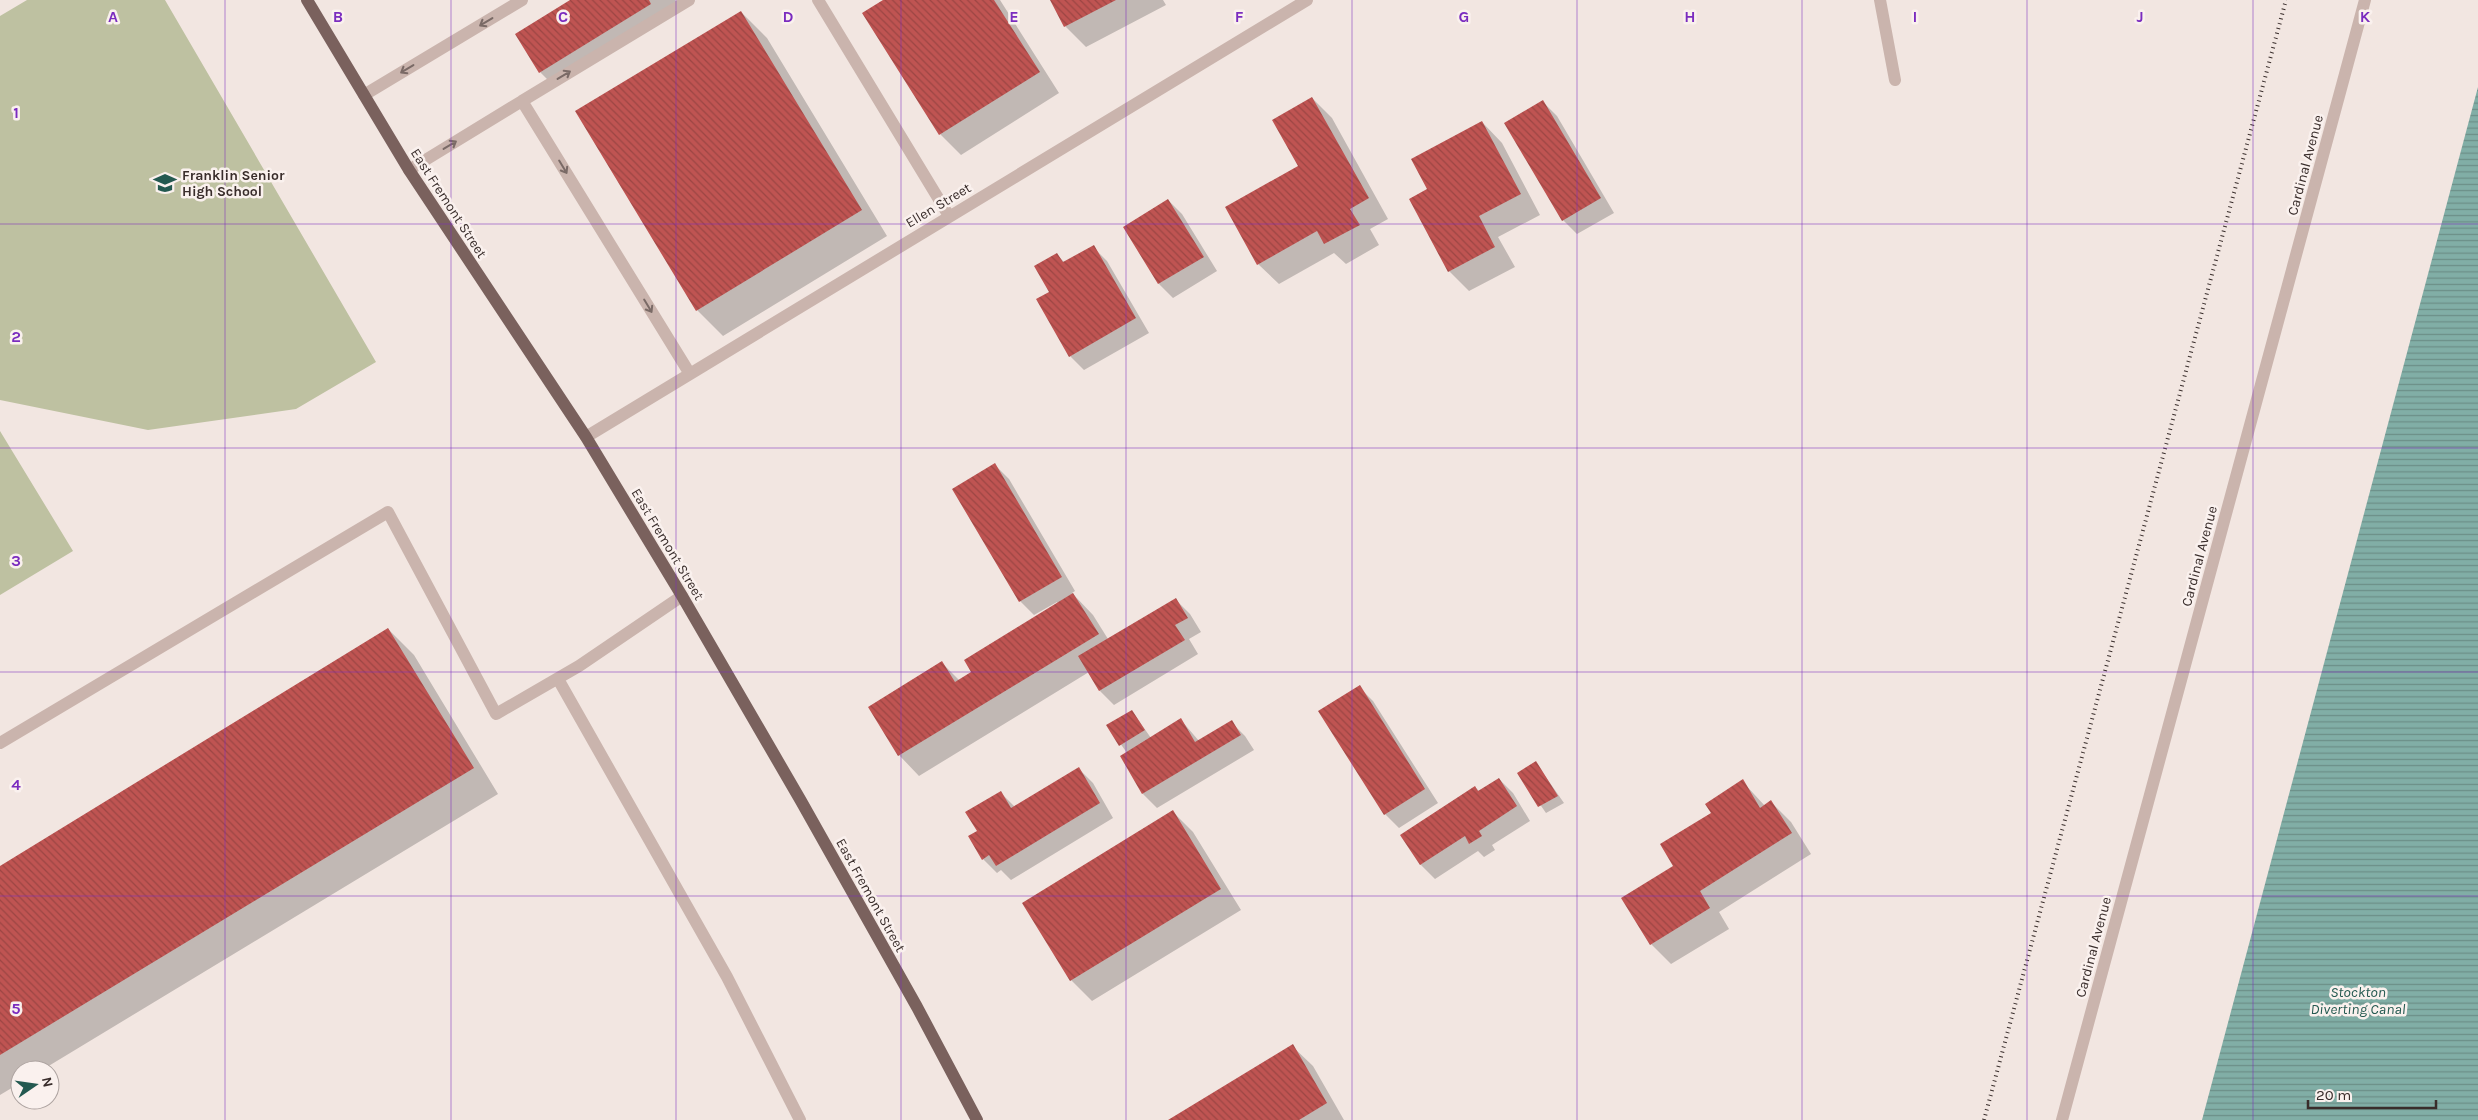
<svg xmlns="http://www.w3.org/2000/svg" width="2478" height="1120" viewBox="0 0 2478 1120" font-family="Karla,sans-serif">
<defs>
<pattern id="water-rules" width="6" height="5" patternUnits="userSpaceOnUse" patternTransform="scale(1.25)"><rect width="6" height="5" fill="#81aea6"/><path d="M0 2.5h6" fill="none" stroke="#6b8e87"/></pattern>
<pattern id="building-back-hatch" width="6" height="6" patternUnits="userSpaceOnUse" patternTransform="scale(1.25)"><rect width="6" height="6" fill="#bf5452"/><path d="M-1 5l2 2M0 0l6 6M5-1l2 2" fill="none" stroke="#9c4644"/></pattern>
</defs>
<rect width="100%" height="100%" fill="#f2e6e1"/>
<path fill="#bec1a1" d="M27,0h138l211,362 -80,47 -148,21 -148,-30v-384z
M0,431l73,120 -73,44z"/>
<path fill="url(#water-rules)" d="M2478,87v1033h-276z"/>
<path fill="#0003" d="M572,0h103l1,2 -122,84 -14,-14z
M885,0h115l59,93 -98,62 -21,-21 -76,-121z
M1051,0h112l3,5 -80,42 -21,-21z
M741,12l26,26 120,198 -164,100 -26,-26z
M1312,98l20,20 56,101 -18,10 9,16 -33,19 -12,-11 -55,31 -21,-20 42,-98z
M1543,102l14,14 57,97 -37,21 -14,-14 -57,-96z
M1482,122l20,21 38,72 -42,22 17,30 -46,24 -20,-20 -21,-81z
M1168,200l14,14 35,57 -44,27 -14,-14 -34,-57z
M1093,247l14,14 42,72 -65,37 -14,-14 -20,-63 7,-38 8,8z
M995,465l14,14 66,112 -3,2 21,22 15,24 68,-39 14,14 11,18 -12,7 9,15 -84,51 -14,-14 -11,-19 -170,104 -20,-21 43,-92 18,18 13,-8 85,-69 -1,-2 -23,13 -14,-14z
M388,629l26,26 84,139 -456,276h-22v13l-20,12v-227z
M1359,687l14,14 65,102 -39,25 -14,-14z
M1132,711l19,27 30,-18 18,21 32,-19 14,14 9,14 -97,58 -14,-14 -22,-38 6,-3 -19,-27z
M1536,763l28,40 -18,10 -28,-40z
M1079,769l14,14 20,35 -102,62 -10,-10 -4,3 -14,-14 -4,-27 22,-39 14,14z
M1499,779l14,14 17,28 -38,24 3,5 -11,7 -6,-6 -43,28 -14,-14 -19,-30 73,-48 4,4z
M1742,781l23,25 6,-4 20,20 20,32 -92,58 10,17 -58,35 -20,-20 23,-78 38,-52z
M1173,812l20,20 48,78 -149,91 -21,-21 -48,-77z
M1292,1046l21,20 31,54h-174z"/>
<path fill="url(#building-back-hatch)" d="M570,0h79l2,4 -112,69 -24,-39z
M883,0h111l46,72 -101,63 -77,-122z
M1050,0h66l-52,27z
M741,11l121,199 -166,101 -121,-200z
M1312,97l57,101 -19,11 10,16 -36,19 -7,-13 -60,34 -32,-58 73,-41 -26,-46z
M1543,100l58,98 -39,23 -58,-98z
M1482,121l39,73 -42,22 16,31 -47,25 -39,-73 18,-10 -16,-30z
M1168,199l36,58 -46,27 -35,-57z
M1094,245l42,73 -67,39 -33,-58 13,-7 -15,-26 23,-13 6,9z
M995,463l67,114 -43,25 -67,-113z
M1073,593l26,41 -201,122 -30,-49 74,-46 13,21 16,-10 -7,-12z
M1176,598l12,20 -13,7 10,15 -86,51 -21,-35z
M388,628l86,140 -474,287v-189z
M1360,685l65,104 -41,26 -66,-104z
M1132,710l13,20 -26,16 -13,-21z
M1181,718l14,24 37,-22 9,15 -99,59 -22,-38z
M1536,761l22,35 -20,11 -21,-34z
M1079,767l21,36 -104,63 -7,-11 -7,5 -14,-24 9,-5 -12,-19 36,-21 10,17z
M1499,778l18,28 -38,25 3,5 -13,8 -4,-8 -45,29 -20,-30 75,-49 3,5z
M1743,779l17,29 11,-8 21,33 -92,58 10,17 -60,37 -29,-47 52,-32 -13,-22 51,-31 -6,-9z
M1173,810l48,79 -151,92 -48,-78z
M1293,1044l34,59 -28,17h-131z"/>
<g fill="none" stroke-linecap="round" stroke-linejoin="round">
<path stroke="#cab4ad" stroke-width="12" d="M818,0l131,216
M1880,0l15,80
M364,95l158,-95
M522,101l167,-101
M409,170l113,-69 168,273
M586,437l721,-437
M558,679l169,298 73,143
M0,743l388,-231 108,202 83,-48 103,-70
M2062,1120l303,-1120"/>
<path stroke="#7a615d" stroke-width="12" d="M307,0l102,170 177,267 96,159 119,205 116,206 60,113"/>
<path stroke="#392d2b" stroke-width="4" stroke-dasharray="1 4" stroke-linecap="butt" d="M1984,1120l302,-1120"/>
</g>
<defs><path id="oneway-shaft" d="M-6 0H5M1.5-3L5.5 0L1.5 3" fill="none" stroke-width="1.6" stroke-linecap="round" stroke-linejoin="round" transform="scale(1.25)"/></defs>
<g stroke="#7a6a66">
<use href="#oneway-shaft" transform="translate(486 22) rotate(149)"/>
<use href="#oneway-shaft" transform="translate(407 69) rotate(149)"/>
<use href="#oneway-shaft" transform="translate(564 75) rotate(-31)"/>
<use href="#oneway-shaft" transform="translate(450 145) rotate(-31)"/>
<use href="#oneway-shaft" transform="translate(563 167) rotate(59)"/>
<use href="#oneway-shaft" transform="translate(648 306) rotate(59)"/>
</g>
<path fill="none" stroke="#7b2cbf" stroke-width="1" stroke-opacity="0.55" d="M225,0v1120M451,0v1120M676,0v1120M901,0v1120M1126,0v1120M1352,0v1120M1577,0v1120M1802,0v1120M2027,0v1120M2253,0v1120M0,224h2478M0,448h2478M0,672h2478M0,896h2478"/>
<defs>
<symbol id="school-bare" viewBox="-9 -9 18 18"><path d="M0-5L7-2L0 1L-7-2ZM-4 1L0 2.5L4 1V4Q0 6-4 4Z" fill="#235950" stroke="#faf1ee" stroke-width="2.5" paint-order="stroke"/></symbol>
</defs>
<g fill-rule="evenodd">
<use href="#school-bare" x="149" y="167" width="32" height="32"/>
</g>
<g text-anchor="middle" stroke-width="5" stroke-linejoin="round" paint-order="stroke">
<g font-size="14" fill="#392d2b" stroke="#faf1ee">
<text transform="translate(2305 165) rotate(-75)" y="5">Cardinal Avenue</text>
<text transform="translate(449 203) rotate(57)" y="5">East Fremont Street</text>
<text transform="translate(938 205) rotate(-31)" y="5">Ellen Street</text>
<text transform="translate(668 544) rotate(59)" y="5">East Fremont Street</text>
<text transform="translate(2199 556) rotate(-75)" y="5">Cardinal Avenue</text>
<text transform="translate(871 895) rotate(61)" y="5">East Fremont Street</text>
<text transform="translate(2093 947) rotate(-75)" y="5">Cardinal Avenue</text>
</g>
<g font-size="14" font-weight="bold" fill="#392d2b" stroke="#faf1ee" text-anchor="start">
<text x="182" y="180">Franklin Senior<tspan x="182" dy="16">High School</tspan></text>
</g>
<g font-size="15" font-style="italic" fill="#235950" stroke="#faf1ee">
<text x="2358" y="997">Stockton<tspan x="2358" dy="17">Diverting Canal</tspan></text>
</g>
</g>
<g font-size="16" text-anchor="middle" font-weight="bold" fill="#7b2cbf" stroke="#faf1ee" stroke-width="5" stroke-linejoin="round" paint-order="stroke">
<text x="113" y="22">A</text>
<text x="338" y="22">B</text>
<text x="563" y="22">C</text>
<text x="788" y="22">D</text>
<text x="1014" y="22">E</text>
<text x="1239" y="22">F</text>
<text x="1464" y="22">G</text>
<text x="1690" y="22">H</text>
<text x="1915" y="22">I</text>
<text x="2140" y="22">J</text>
<text x="2365" y="22">K</text>
<text x="16" y="118">1</text>
<text x="16" y="342">2</text>
<text x="16" y="566">3</text>
<text x="16" y="790">4</text>
<text x="16" y="1014">5</text>
</g>
<g transform="translate(35 1085) rotate(77)"><circle r="24" fill="#faf1ee" stroke="#ada3a0"/>
<path d="M0-4L9 19L0 12L-9 19Z" fill="#235950"/>
<text y="-8" font-size="14" font-weight="bold" text-anchor="middle" fill="#392d2b">N</text>
</g>
<path d="M2308 1100v8h128v-8" fill="none" stroke="#392d2b" stroke-width="2.5"/>
<text x="2316" y="1100" font-size="15" fill="#392d2b" stroke="#faf1ee" stroke-width="4" paint-order="stroke">20 m</text>
</svg>
